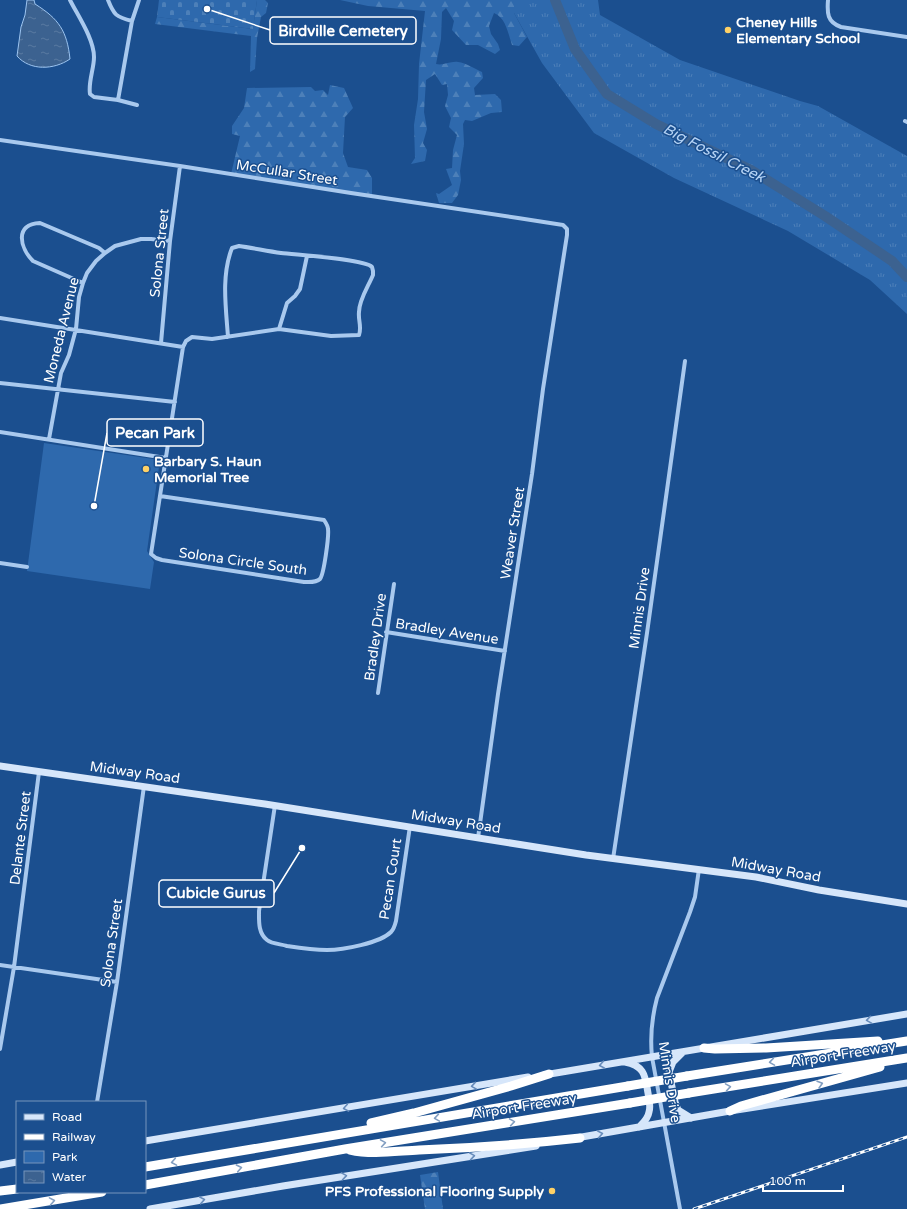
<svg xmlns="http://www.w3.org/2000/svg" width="907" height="1209" viewBox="0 0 907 1209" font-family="'Varela Round',sans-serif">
<defs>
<pattern id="grass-tufts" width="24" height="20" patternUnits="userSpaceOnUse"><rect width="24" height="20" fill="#2e69ad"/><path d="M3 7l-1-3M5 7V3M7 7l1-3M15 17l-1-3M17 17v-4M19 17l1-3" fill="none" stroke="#4d80b9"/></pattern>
<pattern id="forest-firs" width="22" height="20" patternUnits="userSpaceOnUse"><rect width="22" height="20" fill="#2e69ad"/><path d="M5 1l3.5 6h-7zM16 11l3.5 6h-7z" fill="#4d80b9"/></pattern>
<pattern id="cemetery-stones" width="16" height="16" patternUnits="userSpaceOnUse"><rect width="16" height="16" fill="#2e69ad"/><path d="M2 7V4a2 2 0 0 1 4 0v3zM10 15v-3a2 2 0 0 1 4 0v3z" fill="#4d80b9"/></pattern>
<pattern id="water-ripples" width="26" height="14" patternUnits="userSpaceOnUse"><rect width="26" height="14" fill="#3c6290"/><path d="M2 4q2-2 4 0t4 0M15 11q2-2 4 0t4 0" fill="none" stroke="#597aa1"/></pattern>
</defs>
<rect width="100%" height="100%" fill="#1b4f8f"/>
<path fill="url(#grass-tufts)" d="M514,0h84l2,15 80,45 120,41 18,5 89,50v158l-37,-34 -82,-49 -114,-53 -80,-45 -52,-70 -28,-50z"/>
<path fill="url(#forest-firs)" d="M257,0h8l3,3 -2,10 -5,4 -4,21 -2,31 -5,3 1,-36 -96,-12 2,-7 96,12z
M340,0h174v13l13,24 -8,9 -7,-1c-4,-12 -6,-27 -18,-32l-5,13 2,8 7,10 2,6 -5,4 -17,-9h-12l-14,-15 2,-9 -8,-13 -4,4 -1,27 -5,25c7,2 14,-3 22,-2 8,1 17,7 24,10l1,6 -9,10 1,7 20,-1 6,6 1,12 -11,1 -19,8 -7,-1 -2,4 1,20 -4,27 1,9 -3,15 -6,8h-13l-3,-10 3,1 13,-9 -6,-16 6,-1 1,-18 4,-15 -8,-8 2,-9 -6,-12 3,-11 -1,-11 -5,1 -7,-11 -9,6 -2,32 3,17 -4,14 4,7 -2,11 -14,3 4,-6 -1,-33 4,-26 1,-35 6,-53 -57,-5z
M330,85l14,3 9,20 -8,9 -2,36 5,14 19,3 5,8v18l-141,-22 9,-38 -8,-2v-8l12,-18 3,-20 64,-1 4,4 8,-1 5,5z
M438,1172l5,37h-18l-5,-34z"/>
<path fill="url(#cemetery-stones)" d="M159,0h98l-4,29 -96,-12z"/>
<path fill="#2e69ad" d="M44,443l116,17 -13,91 7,11 -4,27 -123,-18z"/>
<path fill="url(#water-ripples)" stroke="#9cc4f0" d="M27,0h7l1,4c24,15 32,27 35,55 -16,11 -40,12 -53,-3l4,-29 4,-12z"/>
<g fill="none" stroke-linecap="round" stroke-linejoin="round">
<path stroke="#3c6290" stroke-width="10" d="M555,0l20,49 32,45 49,30 95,46 74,46 67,45 15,16"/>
<path stroke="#a9c9ee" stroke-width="4" d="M70,0c8,16 24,39 24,57 0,12 -6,25 -4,37l4,3 24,3 19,5
M108,0c6,15 8,17 24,21
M828,0c-1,13 -1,22 13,27l66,10
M118,100l14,-79 7,-21
M905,121l2,1
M0,140l180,26 171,27 167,25 45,7 4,4v6l-24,154 -11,85 -34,220 -20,144
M83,283l-50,-22c-13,-13 -19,-37 7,-38l59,25 6,5
M0,318l183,29
M279,329l8,-26 8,-7 5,-7 7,-33
M161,343l9,-102 10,-75
M0,383l175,19
M0,432l166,26
M49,439l12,-66 8,-18 7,-26 3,-32 4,-14 4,-10 9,-12 9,-8 10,-7 26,-7h10l19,2
M160,496l164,24c2,3 4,6 4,9 1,7 -4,45 -8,50 -4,4 -11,3 -16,3l-142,-22 -6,-2 -5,-4 32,-207 3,-6 6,-4 20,2 67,-10 52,7 28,-1c3,-8 -1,-15 0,-23 0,-12 9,-25 14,-37v-4l-1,-4c-8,-8 -75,-12 -91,-14 -14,-2 -28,-5 -42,-7l-7,2c-11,28 -6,60 -4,89
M0,563l27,4
M386,632l119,19
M378,693l16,-109
M275,805l-16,106c0,10 -1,22 8,29 5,4 14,4 20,6 13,2 27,4 40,4 16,0 53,-7 64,-18 3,-3 4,-7 5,-11l14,-95
M613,859l34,-226 38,-272
M0,965l117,17
M0,1049l14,-82 25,-195
M97,1102l20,-120 27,-196
M680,1209l-28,-152c-2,-20 0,-40 5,-59l33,-86 5,-15 4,-28"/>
<path stroke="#d6e6fa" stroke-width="7" d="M0,766l265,38 321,51 170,22 63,13 88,14
M683,1052l-10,10 -4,10 6,30 3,8 13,8
M625,1062c20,4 20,14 23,31 1,7 3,13 1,19 -1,7 -6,11 -10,15
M544,1075l363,-61
M576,1138l154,-27 177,-28
M145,1141l383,-64
M0,1165l17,-3
M150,1209l133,-23 253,-40"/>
<path stroke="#fff" stroke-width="9" d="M704,1048l11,1 51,-1 112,-7
M687,1076l220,-35
M689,1093l218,-35
M730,1111l11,-5 139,-39
M371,1123l43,-10 97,-27 38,-12
M350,1150c22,5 47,1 69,0 54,-2 108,-6 161,-12
M145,1167l483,-81
M145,1185l200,-36 285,-46
M0,1191l17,-2
M0,1209l102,-17"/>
<defs>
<path id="rail" d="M694,1209l213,-72"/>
</defs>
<use href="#rail" stroke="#fff" stroke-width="3"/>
<use href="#rail" stroke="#1b4f8f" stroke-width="1.5" stroke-dasharray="4.5" stroke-linecap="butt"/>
<path stroke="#fff" stroke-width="9" d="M628,1086l59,-10
M630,1103l59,-10"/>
</g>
<defs><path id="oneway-chevron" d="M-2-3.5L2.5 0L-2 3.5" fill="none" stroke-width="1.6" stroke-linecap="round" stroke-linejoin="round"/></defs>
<g stroke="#668bba">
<use href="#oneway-chevron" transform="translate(869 1020) rotate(171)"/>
<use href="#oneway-chevron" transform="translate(602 1065) rotate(170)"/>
<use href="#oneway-chevron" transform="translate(474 1086) rotate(171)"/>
<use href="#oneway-chevron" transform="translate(346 1108) rotate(170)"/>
<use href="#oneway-chevron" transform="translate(600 1134) rotate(-10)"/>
<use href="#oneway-chevron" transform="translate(472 1156) rotate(-9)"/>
<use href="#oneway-chevron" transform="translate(344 1176) rotate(-9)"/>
<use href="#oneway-chevron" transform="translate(202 1200) rotate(-10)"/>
</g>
<g stroke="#829ec1">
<use href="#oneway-chevron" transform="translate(772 1062) rotate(171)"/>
<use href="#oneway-chevron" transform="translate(820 1084) rotate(-16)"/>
<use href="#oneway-chevron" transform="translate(728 1087) rotate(-9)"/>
<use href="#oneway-chevron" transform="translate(437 1118) rotate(171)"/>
<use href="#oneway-chevron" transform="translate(512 1122) rotate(-9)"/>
<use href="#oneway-chevron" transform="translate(383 1143) rotate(-9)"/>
<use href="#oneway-chevron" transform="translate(174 1162) rotate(170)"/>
<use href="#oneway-chevron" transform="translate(239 1168) rotate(-11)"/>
<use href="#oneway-chevron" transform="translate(52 1201) rotate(-10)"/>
</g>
<g fill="#ffd166" stroke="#1b4f8f" stroke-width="1.5">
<circle cx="728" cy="30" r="4"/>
<circle cx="146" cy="469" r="4"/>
<circle cx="552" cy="1191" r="4"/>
</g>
<g text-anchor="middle" stroke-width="3" stroke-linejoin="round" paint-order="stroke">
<g font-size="14" font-weight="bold" fill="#fff" stroke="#1b4f8f" text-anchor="start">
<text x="736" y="27">Cheney Hills<tspan x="736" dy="16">Elementary School</tspan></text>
<text x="154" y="466">Barbary S. Haun<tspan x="154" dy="16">Memorial Tree</tspan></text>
<text x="544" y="1196" text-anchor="end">PFS Professional Flooring Supply</text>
</g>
<g font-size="14" fill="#fff" stroke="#1b4f8f">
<text transform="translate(287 172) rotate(9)" y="5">McCullar Street</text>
<text transform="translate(159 253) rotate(-84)" y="5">Solona Street</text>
<text transform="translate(61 330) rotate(-76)" y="5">Moneda Avenue</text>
<text transform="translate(512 533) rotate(-81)" y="5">Weaver Street</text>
<text transform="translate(243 561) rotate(8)" y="5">Solona Circle South</text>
<text transform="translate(639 608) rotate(-82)" y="5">Minnis Drive</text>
<text transform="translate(447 631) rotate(9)" y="5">Bradley Avenue</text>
<text transform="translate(375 637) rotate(-82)" y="5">Bradley Drive</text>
<text transform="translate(135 772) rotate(8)" y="5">Midway Road</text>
<text transform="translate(456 821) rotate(9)" y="5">Midway Road</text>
<text transform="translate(20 838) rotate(-83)" y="5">Delante Street</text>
<text transform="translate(776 869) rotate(10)" y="5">Midway Road</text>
<text transform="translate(390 879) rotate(-81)" y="5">Pecan Court</text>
<text transform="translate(111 943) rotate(-82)" y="5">Solona Street</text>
<text transform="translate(843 1054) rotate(-9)" y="5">Airport Freeway</text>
<text transform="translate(670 1082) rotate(81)" y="5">Minnis Drive</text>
<text transform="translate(524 1106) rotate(-9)" y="5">Airport Freeway</text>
</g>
<g font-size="15" font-style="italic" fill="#b5d3f5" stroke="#1b4f8f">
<text transform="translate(714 153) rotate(27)" y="5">Big Fossil Creek</text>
</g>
</g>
<path fill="none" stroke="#fff" stroke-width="1.5" d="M207 9L270 30M94 506L107 433M302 848L274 893"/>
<g fill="#fff" stroke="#1b4f8f" stroke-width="1.5">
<circle cx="207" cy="9" r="4"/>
<circle cx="94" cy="506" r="4"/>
<circle cx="302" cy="848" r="4"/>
</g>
<g fill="#1b4f8f" stroke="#fff" stroke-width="1.5">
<rect x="270" y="17" width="146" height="27" rx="4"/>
<rect x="107" y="419" width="96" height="27" rx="4"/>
<rect x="159" y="880" width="115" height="27" rx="4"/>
</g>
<g font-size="15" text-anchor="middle" font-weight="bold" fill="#fff">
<text x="343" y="36">Birdville Cemetery</text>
<text x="155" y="438">Pecan Park</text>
<text x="216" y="898">Cubicle Gurus</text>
</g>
<rect x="16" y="1101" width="130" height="92" fill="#1b4f8f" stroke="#7695bc"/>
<rect x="24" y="1114" width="20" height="6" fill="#d6e6fa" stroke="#7695bc"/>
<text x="52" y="1121" font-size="12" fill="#ffffff">Road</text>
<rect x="24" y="1134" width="20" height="6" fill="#ffffff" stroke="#7695bc"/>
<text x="52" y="1141" font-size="12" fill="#ffffff">Railway</text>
<rect x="24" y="1151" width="20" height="12" fill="#2e69ad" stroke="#7695bc"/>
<text x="52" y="1161" font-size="12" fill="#ffffff">Park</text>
<rect x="24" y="1171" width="20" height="12" fill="url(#water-ripples)" stroke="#7695bc"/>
<text x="52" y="1181" font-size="12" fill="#ffffff">Water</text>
<path d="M763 1185v6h80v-6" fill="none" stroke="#ffffff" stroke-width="2"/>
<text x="769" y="1185" font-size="12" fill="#ffffff" stroke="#1b4f8f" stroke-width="3" paint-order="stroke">100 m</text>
</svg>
